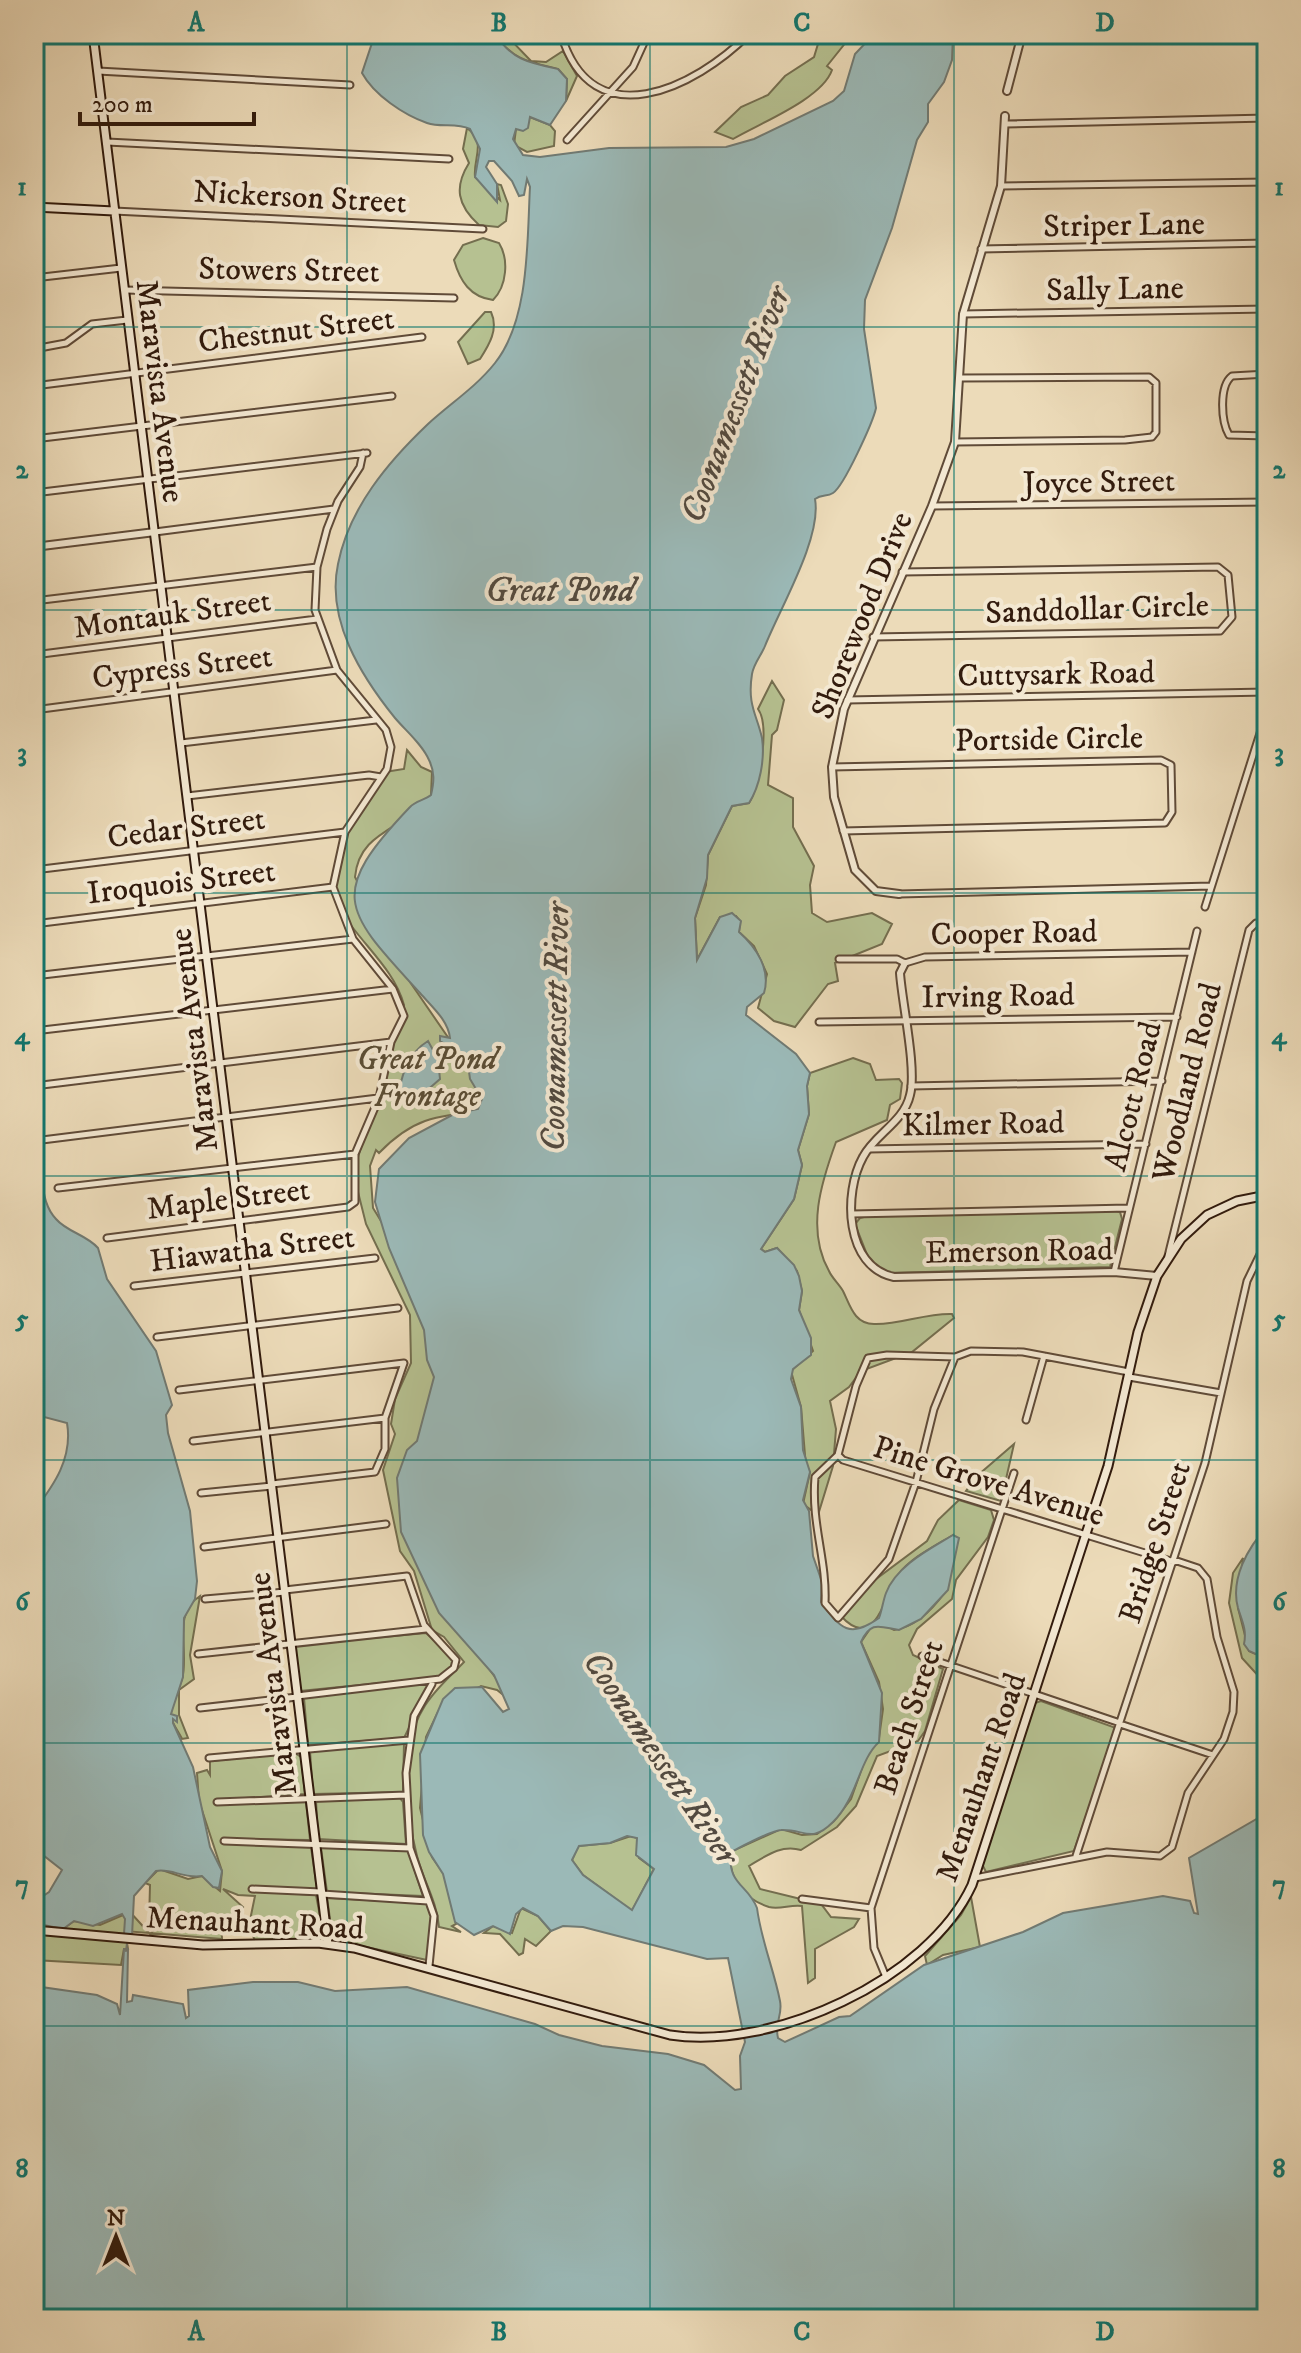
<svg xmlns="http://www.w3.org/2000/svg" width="1301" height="2353" viewBox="0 0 1301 2353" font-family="'IM FELL DW Pica',serif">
<rect width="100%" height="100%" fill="#ecdbb9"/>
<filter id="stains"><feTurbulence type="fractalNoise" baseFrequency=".0025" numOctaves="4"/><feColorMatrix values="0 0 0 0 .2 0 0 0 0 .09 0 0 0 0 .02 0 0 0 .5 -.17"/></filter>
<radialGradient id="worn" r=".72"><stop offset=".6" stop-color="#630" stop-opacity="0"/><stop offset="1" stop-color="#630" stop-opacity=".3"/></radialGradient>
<path fill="#b6c191" stroke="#746e4f" stroke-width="2" d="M495,34h10l26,27 15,1 17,-11 14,25 -11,25 1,-22 -9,-10c-29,-7 -46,-9 -63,-35z
M821,34h40l-14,7 -20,25 5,4c-10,29 -72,53 -99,69l-18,-7 26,-25 27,-12 17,-19 29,-19z
M530,117l20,8 5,6 -1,15 -27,6 -13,-7 2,-16h5z
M467,128c20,15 6,29 8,49l25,23 -3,-16 4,1 7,19 -2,17 -8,6 -19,-2c-22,-20 -25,-38 -10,-62l-6,-14z
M483,238l16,5c10,16 8,43 -6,57 -23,-3 -33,-19 -39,-40l9,-15z
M485,312h6c8,17 -2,33 -11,47l-12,5 -10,-22z
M772,681l12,19 -7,30 -5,5 -4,50 25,13v29l21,39 -4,19 2,28 15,9 45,-9 20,11 -10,20 -47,19 3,18 -10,3 -33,43 -21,-6 -16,-13 9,-34 -13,-28 -15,-14 1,-11 -4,-5 -16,1 -23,43 -2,-42 11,-33 2,-30 24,-49 17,-3c11,-17 21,-78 9,-94z
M407,750l14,17 11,5 -1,23c-7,7 -14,17 -23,22 -26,17 -50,26 -53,60l55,105 57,83 20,46c-49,5 -72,5 -108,42l-3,-3 -6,16 3,42 19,31 34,82 12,72 18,231 59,80 -18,-14 -16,-4 -43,26 -12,25 -6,71 12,49 14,20 10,47 -4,2 9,6 -22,-5c-2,-26 -16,-47 -22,-71 -11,-43 -18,-108 6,-147 10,-18 27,-32 41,-47l-20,-25 -12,-7 -18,-59 -14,-20 -17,-81 12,-36 -4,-10 4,-25 16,-36 -1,-48 -44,-91 -9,-36 1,-31 46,-152c-8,-30 -32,-52 -51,-77 -44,-56 0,-109 32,-156l19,-3z
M853,1058l17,6 6,16 23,-1 3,4 -2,16 -10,6 -3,15 -51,22c-15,41 -30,88 -7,129 3,7 10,13 14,20 7,14 11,33 31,33 26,1 51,-11 78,-10l2,4 -42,34 -51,19 -12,16 -19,14 6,28 -3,37 -15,49 -15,-11 7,-32 -4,-5 -5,-60 -10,-36 22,-20 -14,-41 3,-19 -5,-20 -20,-23 -12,4 -4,-3 33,-50 8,-34 -4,-15 11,-36 -2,-28 3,-13z
M1114,1211l6,1 2,7 -12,48 -222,6 -18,-11 -15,-38 5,-6 8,-2z
M1014,1444l-13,57 -35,-10 11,-15z
M959,1500l32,10 3,10 -6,17 -32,43 -4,19 -35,30 -8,16 4,10 30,14 -18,62 -7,10 -41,15 -21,50 -19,21 -36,23c-20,-6 -35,6 -52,16l11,23 61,15 10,13 28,2 -5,8 -39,22v29l-7,5 -6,-77c-11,-2 -22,4 -33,1 -25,-8 -41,-29 -39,-55l51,-23 21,6 15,-1 17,-13 17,-22 17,-48 11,-13 4,-29 -4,-27 -18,-40 11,-16 11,-2 11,6c21,-3 39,-21 51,-38 6,-8 9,-46 8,-57 -18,11 -43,23 -55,40 -14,19 -22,80 -58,40l12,-18 75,-56 11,-21z
M1243,1558l-5,50 11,43 18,8v61l-4,-9v-30l-21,-23 -13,-55 4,-30z
M200,1596l-10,59 4,24 -15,11v25l9,23 -6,1c-3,-7 -10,-15 -11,-23 -1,-12 8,-26 11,-37 8,-27 -11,-65 18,-83z
M426,1633l26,23 1,8 -13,13 -140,14 -5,-44 3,-2z
M421,1683l6,2v6l-23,47 -96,7 -4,-47z
M1041,1701l75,27 -42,123 -88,21 -4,-8 53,-161z
M404,1743l-1,49 -90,2 -3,-43z
M295,1753l6,4 4,37 -88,6 89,2 4,38 -86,-1 87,8 6,42 -65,2 64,4 7,37 -3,7 -65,2 -6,-16 6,-29 -17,-1 -15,-6 20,18 -14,18 -8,-4 1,18 -97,-8 3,18h-4l-3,16 -87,-5v-37l29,6 11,-8 26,4 30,-13 20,22 12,-12 -7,5 -6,-3 1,-39 -5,-2 14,-14 29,10 14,-3 18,15 2,-20 -23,-70 -2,-28 10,-3 3,5v-14z
M399,1797l4,5 3,42 -88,-5 -2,-39z
M631,1836l6,2 2,20 15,11 -22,42 -49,-36 -11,-15 6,-14 32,-3z
M324,1846l84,4 15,46 -96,-4 -6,-44z
M971,1897l9,50 -37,8 -16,10 -2,-9 36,-41z
M327,1898l99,5 8,19 -7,38 -94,-20z
M521,1908l17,8 13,15 -15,15 -11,-7 -2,14 -4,2 -19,-21 -16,-1 9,-7 19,7z"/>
<path fill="#9bb9b7" stroke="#717a73" stroke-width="2" fill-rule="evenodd" d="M375,34h120c17,26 34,29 63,35l9,10 -1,22 -16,24 -20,-8 -2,11 -5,3 -7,-2 -3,10 10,16 17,2 69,-9 117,-1 28,-8 79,-38 11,-10 11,-37 19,-20h79l-1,26 -8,22 -16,22v18l-11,18 -25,88 -27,72 -1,29 12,79c-3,14 -32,78 -43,85 -6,4 -11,1 -18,6 7,39 -35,109 -50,147 -4,10 -11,17 -13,28 -5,31 5,41 10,64 3,21 -2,48 -13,65l-17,3 -24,49 -1,23 -12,40 2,42 23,-43 12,-4 9,8 -2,11c18,16 32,38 25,61l-17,14 -1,8 50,39 14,19 -3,13 2,28 -11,36 4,15 -8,34 -33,50 4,3 12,-4 17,17 5,11 3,15 -3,19 12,28v17l-18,14 -2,10 10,28 2,43 7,22 -7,28 6,11 4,45 9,26 -1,20c20,27 28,37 58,16 3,-8 4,-17 7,-25 10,-27 44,-44 67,-58l6,3 -11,52 -27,29 -22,11c-19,-3 -28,-10 -38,12l21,51 -3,49c-20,18 -22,57 -46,80 -22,22 -28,7 -52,8 -9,0 -40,17 -50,22 -4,33 17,32 26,56 4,32 17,62 23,93 3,15 -6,21 -2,37l7,4 54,-25 11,-1 74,-51 99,-33 40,-19 100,-17 27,5 4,12 4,1 -9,-56 78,-45v506h-1233v-333l63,9 20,9 3,11 4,-66h4l-1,53 5,-1 1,-6 50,9 3,14 3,-2 -1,-26 65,-8h45l37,9 72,-4 128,37 24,11 43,11 66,8 36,11 31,25 6,-1 -1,-33 5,-14 -17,-84 -21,1 -124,-32 -20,-1 -12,5 -13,-15 -15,-8 -7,6 -6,20 -17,-8 -19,9 -19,-13 -12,-48 -14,-22 -6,-17 -3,-81 23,-55 12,-11 27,-1 21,25 6,-3 -15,-34 -55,-62 -38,-81 -4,-54 10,-28 10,-9 17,-64 -7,-17 -3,-30 -35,-82 -14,-46 4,-33 30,-31 45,-24 24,-5 4,-10 -12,-20 -3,-22 -27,-16v-5l10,2c-2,-18 -18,-31 -30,-45 -76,-83 -94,-98 -10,-186 5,-6 15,-7 21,-12 3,-13 4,-23 -2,-35 -7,-16 -23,-29 -34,-42 -34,-42 -69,-98 -57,-154 11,-56 50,-102 90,-140 23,-21 48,-37 67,-61 35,-44 32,-123 35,-176l-3,-8 -3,16 -5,1 -7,-15 -18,-20h-5l-3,6 11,17v18l-22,-25 5,-28 -10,-20c-14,-7 -29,-1 -43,-6 -23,-8 -53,-28 -65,-50zM627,1836l10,2 -1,17 18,14 -22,41 -49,-35 -11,-15 7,-14 31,-3z
M428,1041l10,18 2,20 -16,14 -24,10c-3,-22 9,-51 28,-62z
M34,1153c11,22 5,48 22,66 11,13 31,16 42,29l9,31 49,72 16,54 -6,10 2,18 22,78 7,70 -2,18 -11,19 -1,59 -12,37 6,2v6l-4,-3v4l20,44 17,80 12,24 -3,17 -6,-1 -11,-11c-19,3 -30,-8 -46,-5l-22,25 -2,40 -8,-2 1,-15 -3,-5 -29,12 -19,-5 -11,8 -29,-6v-21l15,-10 13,-22 -19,-15 -9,-14v-330c20,-26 39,-53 33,-88l-23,-6 -10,-45z
M1267,1527v132l-18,-8 -5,-7c3,-14 -2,-23 -6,-36 -8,-29 10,-61 29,-81z"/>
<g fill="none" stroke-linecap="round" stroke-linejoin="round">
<path stroke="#717a73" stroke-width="2" d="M126,1951l1,-8"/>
<defs>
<path id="minor" d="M561,34c31,105 134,54 188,0
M1251,34l9,7
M34,36l12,-2
M98,71l252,14
M1005,124l262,-6
M567,140l66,-73 15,-33
M107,142l342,17
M1001,186l266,-4
M114,211l369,18
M981,249l286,-6
M34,278l87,-10
M125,290l329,8
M963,314l304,-5
M34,349l32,-6 26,-19 35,-4
M1267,374l-35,2c-13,10 -11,45 -3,59l38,1
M34,386l388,-49
M34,439l358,-43
M955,442l170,-2 27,-3 4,-5v-49l-7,-6 -189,1
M34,493l333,-40
M932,506l335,-4
M155,532l179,-23
M34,601l283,-34
M873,637l347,-6 12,-14 -4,-42 -10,-8 -316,5
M34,655l283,-36
M847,700l420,-8
M34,710l303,-40
M181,743l195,-23
M832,767l329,-7 10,5 1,47 -7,11 -322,8
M187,796l182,-21 12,2
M34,870l311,-38
M899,894l312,-8
M1205,907l62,-196
M34,924l299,-37
M839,959h58l8,4 20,-6 267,-5
M34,976l319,-37
M819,1022l358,-5
M34,1031l359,-42
M34,1086l357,-44
M911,1086l251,-5
M42,1140l336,-42
M869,1149l277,-5
M58,1188l297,-34
M852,1214l276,-6
M107,1238l241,-31 7,-5v-48l24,-56 12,-56 13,-26 -11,-27 -40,-50 -20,-52 12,-55 42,-63 4,-22 -5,-17 -49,-60 -22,-60 2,-43 10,-38 11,-28 22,-34 3,-14
M1168,1256l81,-326 7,-7h11
M1114,1272l83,-341
M134,1286l241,-28
M157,1337l241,-29
M955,1357l-21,52 -18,73 -27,77 -51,59 -13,-15c2,-44 -14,-78 -10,-126l23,-22 18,-69 12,-28 19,-3 68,2 16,-6 52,1 106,20
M1129,1377l92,16
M179,1390l225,-27 -19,55v31l-10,23 -103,12
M1026,1420l18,-64
M193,1441l192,-23
M838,1455l5,5 331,102
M201,1493l71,-7
M204,1547l182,-23
M285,1590l122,-14 17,49 32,35 -2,8 -14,11 -143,17
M205,1599l80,-7
M198,1654l228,-25
M922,1656l198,67
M200,1708l97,-11
M1120,1724l93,31
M209,1758l200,-18
M217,1802l189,-7
M224,1841l186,7
M1076,1856l129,-393 42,-182 20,-41
M975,1878l132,-26 53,4 12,-9 16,-54 36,-54 9,-27 1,-20 -17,-55 -10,-58 -9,-11 -24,-8
M252,1889l69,3
M322,1894l106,7
M802,1899l69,9
M429,1966l5,-50 -24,-68 -4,-75 8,-57 18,-32
M886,1977l-12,-29 -3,-40 143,-435"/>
<path id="tertiary" d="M1007,91l15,-57
M34,547l121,-15
M899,894l-23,-3 -21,-21 -21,-73 -2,-30 12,-58 88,-203 23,-64 8,-128 38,-128 4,-70
M905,963l-5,10c2,30 17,96 10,122 -6,27 -35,39 -47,62 -20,36 -18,110 31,120l220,-5 43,4"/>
<path id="secondary" d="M93,34l235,1910
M34,207l80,4
M34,1930l169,15 115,-2 36,5 316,87c102,16 258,-55 302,-150l136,-419 30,-134 19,-56 24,-37 26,-24 30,-14 30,-6"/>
</defs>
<use href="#minor" stroke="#604b38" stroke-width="9"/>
<use href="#tertiary" stroke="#604b38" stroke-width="10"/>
<use href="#secondary" stroke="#321b0d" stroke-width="11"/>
<use href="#minor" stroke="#f3e8d2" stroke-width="5"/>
<use href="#tertiary" stroke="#f3e8d2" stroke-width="6"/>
<use href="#secondary" stroke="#f3e8d2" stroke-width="7"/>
</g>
<path fill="none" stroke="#0f766e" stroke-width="2" stroke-opacity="0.55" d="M347,34v2285M650,34v2285M954,34v2285M34,327h1233M34,610h1233M34,893h1233M34,1176h1233M34,1460h1233M34,1743h1233M34,2026h1233"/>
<g text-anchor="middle" stroke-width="8" stroke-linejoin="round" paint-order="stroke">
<g font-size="32" fill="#321b0d" stroke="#f3e8d2">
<text transform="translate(300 196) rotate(3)" y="11">Nickerson Street</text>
<text transform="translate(1124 224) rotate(-1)" y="11">Striper Lane</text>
<text transform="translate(289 269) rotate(1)" y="11">Stowers Street</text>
<text transform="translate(1115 288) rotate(-1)" y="11">Sally Lane</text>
<text transform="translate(296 329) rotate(-7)" y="11">Chestnut Street</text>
<text transform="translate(161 391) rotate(83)" y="11">Maravista Avenue</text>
<text transform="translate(1099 481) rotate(-1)" y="11">Joyce Street</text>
<text transform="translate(1097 608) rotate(-2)" y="11">Sanddollar Circle</text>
<text transform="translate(172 613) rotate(-8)" y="11">Montauk Street</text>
<text transform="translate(861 615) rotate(-68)" y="11">Shorewood Drive</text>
<text transform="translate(182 666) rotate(-7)" y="11">Cypress Street</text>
<text transform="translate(1056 673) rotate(-1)" y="11">Cuttysark Road</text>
<text transform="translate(1049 738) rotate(-1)" y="11">Portside Circle</text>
<text transform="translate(186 827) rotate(-7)" y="11">Cedar Street</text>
<text transform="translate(181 881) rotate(-7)" y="11">Iroquois Street</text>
<text transform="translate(1014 932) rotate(-1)" y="11">Cooper Road</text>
<text transform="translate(998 995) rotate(-1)" y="11">Irving Road</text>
<text transform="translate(193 1040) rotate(-97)" y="11">Maravista Avenue</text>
<text transform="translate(1186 1082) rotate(-76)" y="11">Woodland Road</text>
<text transform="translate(1132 1096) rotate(-76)" y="11">Alcott Road</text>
<text transform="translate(983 1123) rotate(-1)" y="11">Kilmer Road</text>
<text transform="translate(228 1198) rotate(-7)" y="11">Maple Street</text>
<text transform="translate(252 1248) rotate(-7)" y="11">Hiawatha Street</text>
<text transform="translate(1019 1250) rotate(-1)" y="11">Emerson Road</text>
<text transform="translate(989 1480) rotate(17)" y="11">Pine Grove Avenue</text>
<text transform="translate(1154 1542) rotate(-72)" y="11">Bridge Street</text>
<text transform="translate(272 1684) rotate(-97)" y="11">Maravista Avenue</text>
<text transform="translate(908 1717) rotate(-72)" y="11">Beach Street</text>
<text transform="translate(980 1777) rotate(-71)" y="11">Menauhant Road</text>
<text transform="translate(255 1922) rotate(3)" y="11">Menauhant Road</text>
</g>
<g font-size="32" font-style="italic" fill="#5a4d35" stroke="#f3e8d2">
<text x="427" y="1069">Great Pond<tspan x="427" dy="37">Frontage</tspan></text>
</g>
<g font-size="34" font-style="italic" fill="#524a40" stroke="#f3e8d2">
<text transform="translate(734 404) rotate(-69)" y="12">Coonamessett River</text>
<text x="560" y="601">Great Pond</text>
<text transform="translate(554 1027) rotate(-89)" y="12">Coonamessett River</text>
<text transform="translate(662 1757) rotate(56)" y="12">Coonamessett River</text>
</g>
</g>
<rect width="1301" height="2353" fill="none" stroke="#ecdbb9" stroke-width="88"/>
<g transform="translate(116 2237)" stroke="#f3e8d2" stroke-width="6" paint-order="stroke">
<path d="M0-6L14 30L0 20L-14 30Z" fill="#321b0d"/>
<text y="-12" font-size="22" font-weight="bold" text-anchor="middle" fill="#321b0d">N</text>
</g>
<path d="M80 112v12h174v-12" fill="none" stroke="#321b0d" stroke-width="4"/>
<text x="92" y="112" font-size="24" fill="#321b0d" stroke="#f3e8d2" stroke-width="6" paint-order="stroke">200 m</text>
<rect x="44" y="44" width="1213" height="2265" fill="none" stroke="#0f766e" stroke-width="3"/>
<g font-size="26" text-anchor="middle" font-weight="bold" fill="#0f766e">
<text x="196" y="31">A</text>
<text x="499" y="31">B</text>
<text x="802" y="31">C</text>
<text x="1105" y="31">D</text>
<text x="22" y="195">1</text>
<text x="1279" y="195">1</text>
<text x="22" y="478">2</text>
<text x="1279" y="478">2</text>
<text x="22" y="761">3</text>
<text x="1279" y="761">3</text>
<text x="22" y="1044">4</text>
<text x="1279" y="1044">4</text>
<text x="22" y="1327">5</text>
<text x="1279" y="1327">5</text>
<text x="22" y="1610">6</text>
<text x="1279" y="1610">6</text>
<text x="22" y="1893">7</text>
<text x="1279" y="1893">7</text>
<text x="22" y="2177">8</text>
<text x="1279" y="2177">8</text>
<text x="196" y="2340">A</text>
<text x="499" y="2340">B</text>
<text x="802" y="2340">C</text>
<text x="1105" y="2340">D</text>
</g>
<rect width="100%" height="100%" filter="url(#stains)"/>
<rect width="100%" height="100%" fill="url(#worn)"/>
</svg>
